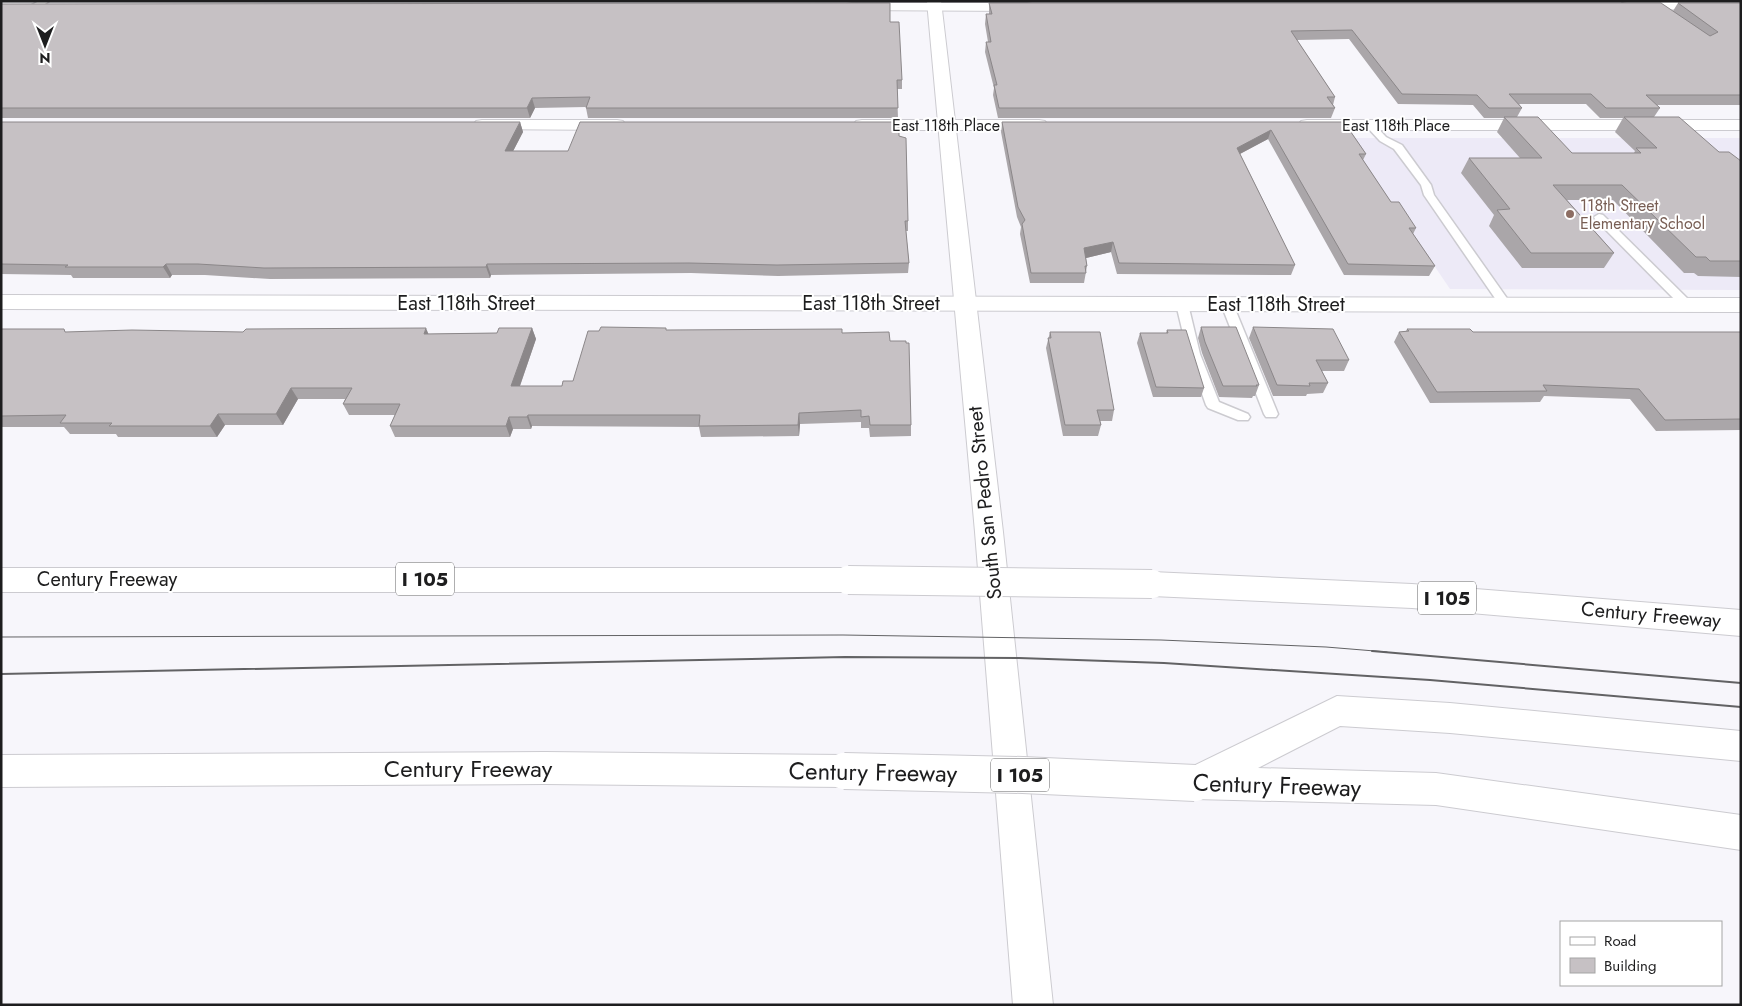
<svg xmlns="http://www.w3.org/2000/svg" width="1742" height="1006" viewBox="0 0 1742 1006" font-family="Jost,sans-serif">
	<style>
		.built { fill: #edeaf7 }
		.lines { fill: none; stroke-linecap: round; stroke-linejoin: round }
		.lane-casing { stroke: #cccbd0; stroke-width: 3 }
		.street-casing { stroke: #cccbd0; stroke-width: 2 }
		.secondary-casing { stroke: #cccbd0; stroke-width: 2 }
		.highway-casing { stroke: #cccbd0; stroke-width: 2 }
		.lane { fill: #fff; fill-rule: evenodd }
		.street { fill: #fff; fill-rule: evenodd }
		.secondary { fill: #fff; fill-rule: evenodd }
		.highway { fill: #fff; fill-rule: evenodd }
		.tram-far1 { stroke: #626264; stroke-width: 1 }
		.tram { stroke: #626264; stroke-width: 2 }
		.highway-bridge-far1-casing { stroke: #cccbd0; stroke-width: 30; stroke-linecap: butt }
		.highway-bridge-casing { stroke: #cccbd0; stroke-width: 38; stroke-linecap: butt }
		.highway-bridge-far1 { stroke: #fff; stroke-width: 28 }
		.highway-bridge { stroke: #fff; stroke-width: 36 }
		.wall { fill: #aaa6a9; fill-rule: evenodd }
		.shaded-wall { fill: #8b8789 }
		.building { fill: #c6c1c4; stroke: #8b8789 }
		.education-dot { fill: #8d6e63; stroke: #fff; stroke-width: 2 }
		.labels { text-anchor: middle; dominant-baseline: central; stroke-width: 4; stroke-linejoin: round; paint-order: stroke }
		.far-street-label { font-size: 16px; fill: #1d1d1e; stroke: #fff }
		.far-education-label { font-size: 16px; fill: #785e54; stroke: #fff; text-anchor: start }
		.shield { fill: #fff; stroke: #616162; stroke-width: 1 }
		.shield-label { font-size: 19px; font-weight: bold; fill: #1d1d1e }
		.street-label { font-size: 20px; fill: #1d1d1e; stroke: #fff }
		.near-street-label { font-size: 24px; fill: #1d1d1e; stroke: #fff }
	</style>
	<rect width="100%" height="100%" fill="#f7f6fb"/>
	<path class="built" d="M 1348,138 L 1741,138 L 1741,290 L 1450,289 Z"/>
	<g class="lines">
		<g class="lane-casing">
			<g id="lane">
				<path d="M 39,1 L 49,1 L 38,9 L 32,9 L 32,5 Z"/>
				<path d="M 1370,122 L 1373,123 L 1386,137 L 1402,145 L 1431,185 L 1434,195 L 1511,304 L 1509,307 L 1501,307 L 1424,195 L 1421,185 L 1394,149 L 1380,141 L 1367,127 L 1367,123 Z"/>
				<path d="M 1599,214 L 1603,215 L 1691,302 L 1693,305 L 1691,308 L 1683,308 L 1595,219 L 1594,217 Z"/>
				<path d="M 1182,300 L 1188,304 L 1200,354 L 1219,402 L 1248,414 L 1250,417 L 1248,420 L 1238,420 L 1208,408 L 1206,405 L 1188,354 L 1176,304 Z"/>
				<path d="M 1227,300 L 1233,304 L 1278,414 L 1276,417 L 1266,417 L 1264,414 L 1221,304 Z"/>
			</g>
		</g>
		<g class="street-casing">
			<g id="street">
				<path d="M 1627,2 L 1741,2 L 1741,10 L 1622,9 L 1620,6 L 1622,3 Z"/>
				<path d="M 852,3 L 1027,3 L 1032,4 L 1034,7 L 1032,10 L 1027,11 L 847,10 L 845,7 L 847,4 Z"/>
				<path d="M 482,120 L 617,120 L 623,121 L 626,125 L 623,129 L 617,130 L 476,129 L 473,125 L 476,121 Z"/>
				<path d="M 862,120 L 1039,120 L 1045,121 L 1048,125 L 1045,129 L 1039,130 L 862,130 L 856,129 L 853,125 L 856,121 Z"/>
				<path d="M 1307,120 L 1741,120 L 1741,130 L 1307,130 L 1301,129 L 1298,125 L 1301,121 Z"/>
				<path d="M 1,295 L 1741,298 L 1741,312 L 1,309 Z"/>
			</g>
		</g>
		<g class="secondary-casing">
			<path id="secondary" d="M 927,1 L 941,1 L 1003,532 L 1053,1005 L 1013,1005 L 975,532 Z"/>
		</g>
		<g class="highway-casing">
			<g id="highway">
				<path d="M 1,568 L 848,568 L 858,572 L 863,580 L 858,588 L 848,592 L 1,592 Z"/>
				<path d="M 1152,572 L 1412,584 L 1741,610 L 1741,636 L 1412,608 L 1152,596 L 1142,592 L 1137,584 L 1142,576 Z"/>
				<path d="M 1337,696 L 1450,703 L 1741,731 L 1741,761 L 1450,733 L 1340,726 L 1258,768 L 1436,773 L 1741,815 L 1741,850 L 1436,805 L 1195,799 L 1183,795 L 1178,783 L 1183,771 Z"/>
				<path d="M 545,752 L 844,755 L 856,760 L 861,771 L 856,782 L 844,787 L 545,784 L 1,787 L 1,755 Z"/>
			</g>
		</g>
		<use href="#lane" class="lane"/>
		<use href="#street" class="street"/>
		<use href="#secondary" class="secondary"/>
		<use href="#highway" class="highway"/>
		<path class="tram-far1" d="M 1,637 L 843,635 L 1161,640 L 1326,647 L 1387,652"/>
		<g class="tram">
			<path d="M 1372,651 L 1741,683"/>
			<path d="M 1,674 L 845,657 L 1019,658 L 1164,663 L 1430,680 L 1741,707"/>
		</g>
		<g class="highway-bridge-far1-casing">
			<path id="highway-bridge-far1" d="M 848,580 L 1152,584"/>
		</g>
		<g class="highway-bridge-casing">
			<path id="highway-bridge" d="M 844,771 L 1023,775 L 1195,783"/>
		</g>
		<use href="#highway-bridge-far1" class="highway-bridge-far1"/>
		<use href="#highway-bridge" class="highway-bridge"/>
	</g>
	<g class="wall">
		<path d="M 989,3 L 1673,11 L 1678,3 L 1741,3 L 1741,105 L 1657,105 L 1660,108 L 1654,117 L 1719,152 L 1741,161 L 1741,277 L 1698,276 L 1694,273 L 1684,273 L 1613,200 L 1567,200 L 1614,253 L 1604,268 L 1522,268 L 1489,226 L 1494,215 L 1461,173 L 1469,158 L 1520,158 L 1497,132 L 1504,118 L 1484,118 L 1473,105 L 1398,104 L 1349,39 L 1297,40 L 1335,97 L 1333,105 L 1335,108 L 1331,118 L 998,118 L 993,95 L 994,88 L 985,52 L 986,42 L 988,42 L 985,24 L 986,14 L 989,14 ZM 1519,104 L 1586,104 L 1600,118 L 1623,118 L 1615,132 L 1635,151 L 1634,153 L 1572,153 L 1517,117 L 1522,108 Z"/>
		<path d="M 1,4 L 890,22 L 902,80 L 902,89 L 897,89 L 898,118 L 588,118 L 586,108 L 586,107 L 535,108 L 530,118 L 1,118 Z"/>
		<path d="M 1,122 L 520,122 L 523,132 L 513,151 L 568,151 L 899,136 L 908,221 L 908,231 L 906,231 L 909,263 L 908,273 L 778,276 L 691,273 L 491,275 L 490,278 L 270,279 L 205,275 L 172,275 L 170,278 L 73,278 L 71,275 L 1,274 Z"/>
		<path d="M 1002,122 L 1344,122 L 1366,154 L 1363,160 L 1391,202 L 1416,228 L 1413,234 L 1435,266 L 1429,276 L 1344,275 L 1268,139 L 1240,154 L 1295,265 L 1291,275 L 1117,274 L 1111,252 L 1086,258 L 1087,266 L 1084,283 L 1030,283 L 1020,234 L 1021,227 L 1017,217 L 1001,132 Z"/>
		<path d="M 1201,327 L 1259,385 L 1255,396 L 1253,396 L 1252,398 L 1219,397 L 1202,353 L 1198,338 Z"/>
		<path d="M 1253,327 L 1349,360 L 1344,371 L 1322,371 L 1328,383 L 1323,393 L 1307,394 L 1306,396 L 1273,396 L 1249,338 Z"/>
		<path d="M 532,328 L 536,339 L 520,386 L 562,386 L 573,381 L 599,331 L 666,328 L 666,330 L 842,333 L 890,341 L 911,425 L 911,436 L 870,437 L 869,428 L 861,428 L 861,422 L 800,424 L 799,436 L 701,437 L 699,427 L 532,426 L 531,429 L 513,429 L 510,437 L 395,437 L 390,426 L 395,415 L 349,415 L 343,404 L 345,399 L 298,399 L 283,425 L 225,425 L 217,437 L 118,437 L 116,434 L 70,434 L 64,427 L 1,427 L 1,329 L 67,332 L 429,334 L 497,333 Z"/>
		<path d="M 1407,329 L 1473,332 L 1741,332 L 1741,430 L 1656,431 L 1630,399 L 1544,396 L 1540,402 L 1430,403 L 1394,342 L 1399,332 L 1406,331 Z"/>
		<path d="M 1167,330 L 1204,388 L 1201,397 L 1153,397 L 1137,343 L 1140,333 L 1166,333 Z"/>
		<path d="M 1050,332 L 1114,410 L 1112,421 L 1100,421 L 1101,425 L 1098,436 L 1063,436 L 1046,348 Z"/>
	</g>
	<g class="shaded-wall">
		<path d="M 532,98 L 535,108 L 530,118 L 527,108 Z"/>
		<path d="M 520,122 L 523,132 L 508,161 L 505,151 Z"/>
		<path d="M 1271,130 L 1268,139 L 1234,157 L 1237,148 Z"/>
		<path d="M 1113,242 L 1111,252 L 1082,259 L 1084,248 Z"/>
		<path d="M 166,264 L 172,275 L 170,278 L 163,267 Z"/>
		<path d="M 487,264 L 491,275 L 490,278 L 486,267 Z"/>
		<path d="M 426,328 L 431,340 L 424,334 Z"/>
		<path d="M 532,328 L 536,339 L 516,397 L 511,386 Z"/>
		<path d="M 291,388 L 298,399 L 283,425 L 276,414 Z"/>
		<path d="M 799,413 L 800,424 L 799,436 L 798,425 Z"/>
		<path d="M 218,414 L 225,425 L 217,437 L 210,426 Z"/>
		<path d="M 528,415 L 532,426 L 531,429 L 527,417 Z"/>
		<path d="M 509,417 L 513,429 L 510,437 L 506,426 Z"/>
	</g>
	<g class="building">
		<path d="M 890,3 L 890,22 L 899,22 L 902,80 L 897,80 L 898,108 L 586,108 L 590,97 L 532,98 L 527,108 L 1,108 L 1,4 Z"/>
		<path d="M 989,3 L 1661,3 L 1710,36 L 1718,32 L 1678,3 L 1741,3 L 1741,95 L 1646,95 L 1660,108 L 1606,108 L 1591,94 L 1509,94 L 1522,108 L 1489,108 L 1477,95 L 1402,94 L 1352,30 L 1291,31 L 1335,97 L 1327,97 L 1335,108 L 999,108 L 994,85 L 997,85 L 986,42 L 991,42 L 986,14 L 992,14 Z"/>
		<path d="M 1504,117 L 1538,117 L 1572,153 L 1641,153 L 1636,148 L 1657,148 L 1624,117 L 1679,117 L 1719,152 L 1729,152 L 1741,161 L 1741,261 L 1710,261 L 1706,257 L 1696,257 L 1622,185 L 1553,185 L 1614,253 L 1531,253 L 1497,210 L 1510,209 L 1469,158 L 1542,158 Z"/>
		<path d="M 1,122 L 520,122 L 505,151 L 568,151 L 580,122 L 899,122 L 899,136 L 906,138 L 908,221 L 905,221 L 909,263 L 777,265 L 689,263 L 487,264 L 486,267 L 264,268 L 198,264 L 166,264 L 163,267 L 65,267 L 68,265 L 1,264 Z"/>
		<path d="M 1002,122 L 1344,122 L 1366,154 L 1359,154 L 1391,202 L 1399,202 L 1416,228 L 1409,228 L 1435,266 L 1348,264 L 1271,130 L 1237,148 L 1295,265 L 1119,263 L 1113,242 L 1084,248 L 1087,266 L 1085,266 L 1086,273 L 1031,273 L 1022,224 L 1025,220 L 1018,207 Z"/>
		<path d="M 601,327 L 666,328 L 666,330 L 842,329 L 842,333 L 889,332 L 890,341 L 906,341 L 906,343 L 909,343 L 911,425 L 870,425 L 869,416 L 861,417 L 861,410 L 799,413 L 798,425 L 699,426 L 700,415 L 528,415 L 527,417 L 509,417 L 506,426 L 390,426 L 400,404 L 343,404 L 352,388 L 291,388 L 276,414 L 218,414 L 210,426 L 109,426 L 112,423 L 60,423 L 66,415 L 1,416 L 1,329 L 64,329 L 65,332 L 132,330 L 243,332 L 246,329 L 426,328 L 424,334 L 497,333 L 499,328 L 532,328 L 511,386 L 562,386 L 563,381 L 573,381 L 588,331 L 599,331 Z"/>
		<path d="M 1201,327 L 1236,327 L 1259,385 L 1256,385 L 1257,386 L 1223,386 L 1205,342 Z"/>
		<path d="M 1253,327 L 1333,329 L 1349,360 L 1316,360 L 1328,383 L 1309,383 L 1310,386 L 1277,385 Z"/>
		<path d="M 1407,329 L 1470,329 L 1473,332 L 1741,332 L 1741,419 L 1665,420 L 1639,389 L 1543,385 L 1547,391 L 1437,392 L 1399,332 L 1409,331 Z"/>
		<path d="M 1167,330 L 1186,330 L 1204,388 L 1156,387 L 1140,333 L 1168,333 Z"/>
		<path d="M 1050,332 L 1100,332 L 1114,410 L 1097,410 L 1101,425 L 1065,425 L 1048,338 L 1051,338 Z"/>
	</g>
	<circle class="education-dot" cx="1570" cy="214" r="5"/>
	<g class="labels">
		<g class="far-street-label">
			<text x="946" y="125">East 118th Place</text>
			<text x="1396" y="125">East 118th Place</text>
		</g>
		<g class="far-education-label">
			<text x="1580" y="205">118th Street<tspan x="1580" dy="18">Elementary School</tspan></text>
		</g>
		<g class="shield">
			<rect x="396" y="562.5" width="58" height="33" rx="4"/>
			<rect x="1418" y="581.5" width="58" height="33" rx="4"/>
			<rect x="991" y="758.5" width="58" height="33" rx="4"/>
		</g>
		<g class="shield-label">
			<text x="425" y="579">I 105</text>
			<text x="1447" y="598">I 105</text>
			<text x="1020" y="775">I 105</text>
		</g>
		<g class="street-label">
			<text x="466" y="303">East 118th Street</text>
			<text x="871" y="303">East 118th Street</text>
			<text x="1276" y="304">East 118th Street</text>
			<text transform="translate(985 503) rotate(-96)">South San Pedro Street</text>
			<text x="107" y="579">Century Freeway</text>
			<text transform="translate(1651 615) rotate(5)">Century Freeway</text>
		</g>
		<g class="near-street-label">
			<text x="468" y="768">Century Freeway</text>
			<text transform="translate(873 772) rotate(1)">Century Freeway</text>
			<text transform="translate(1277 785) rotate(2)">Century Freeway</text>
		</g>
	</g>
	<rect width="1742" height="1006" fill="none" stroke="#1d1d1e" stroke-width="5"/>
	<rect x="1560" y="921" width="162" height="65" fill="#ffffff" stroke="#a5a5a5"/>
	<rect x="1570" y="937" width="25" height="8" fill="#ffffff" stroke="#a5a5a5"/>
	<text x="1604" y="946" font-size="15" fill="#1d1d1e">Road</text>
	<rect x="1570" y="958" width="25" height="15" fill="#c6c1c4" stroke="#a5a5a5"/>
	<text x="1604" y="971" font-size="15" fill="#1d1d1e">Building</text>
	<g transform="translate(45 45) rotate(180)" stroke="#ffffff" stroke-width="4" paint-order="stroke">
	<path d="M0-4L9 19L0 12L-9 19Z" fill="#1d1d1e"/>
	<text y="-8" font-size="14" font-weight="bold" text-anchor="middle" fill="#1d1d1e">N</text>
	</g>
</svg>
